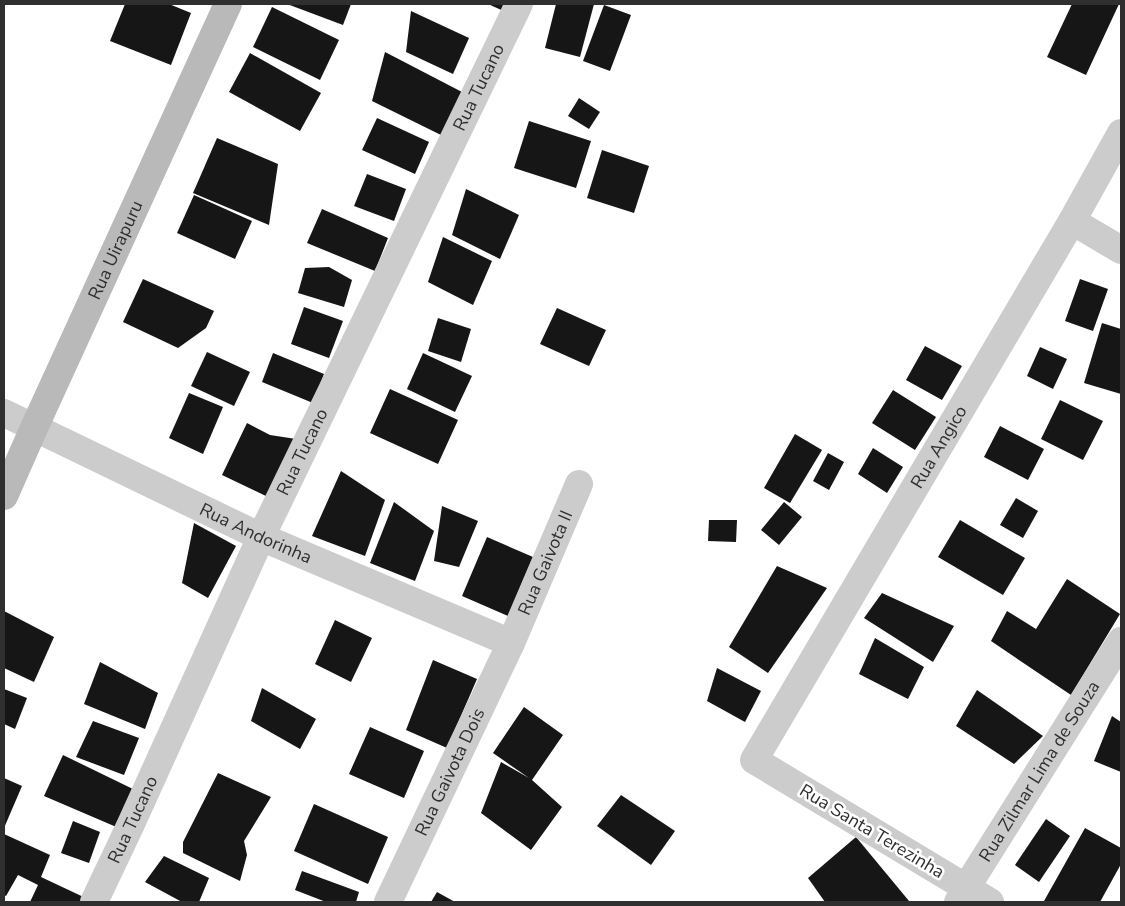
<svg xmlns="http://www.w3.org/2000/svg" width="1125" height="906" viewBox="0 0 1125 906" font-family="'Nunito Sans',sans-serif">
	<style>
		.building { fill: #161616 }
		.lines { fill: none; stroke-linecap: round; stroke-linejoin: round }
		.street { stroke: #ccc; stroke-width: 28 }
		.secondary { stroke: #b9b9b9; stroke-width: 28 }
		.labels { text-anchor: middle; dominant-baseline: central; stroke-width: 5; stroke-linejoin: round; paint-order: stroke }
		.street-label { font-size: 18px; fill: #2f2f2f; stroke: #fff }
	</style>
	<rect width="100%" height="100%" fill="#fff"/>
	<g class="building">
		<path d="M 125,4 L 169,4 L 191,13 L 171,65 L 110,41 Z"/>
		<path d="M 287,4 L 351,4 L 343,25 Z"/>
		<path d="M 488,4 L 511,4 L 508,13 Z"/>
		<path d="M 556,4 L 594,4 L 580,57 L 545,48 Z"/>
		<path d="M 1072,4 L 1119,4 L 1086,75 L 1047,57 Z"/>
		<path d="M 604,5 L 631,15 L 610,71 L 583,61 Z"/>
		<path d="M 272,7 L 339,40 L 320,80 L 253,47 Z"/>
		<path d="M 411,11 L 469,38 L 453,74 L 406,52 Z"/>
		<path d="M 385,52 L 462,92 L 441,135 L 372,101 Z"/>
		<path d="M 250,53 L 321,93 L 300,131 L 229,92 Z"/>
		<path d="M 579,98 L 600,112 L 589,129 L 568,116 Z"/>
		<path d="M 377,118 L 429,142 L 415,174 L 362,150 Z"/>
		<path d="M 529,121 L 591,141 L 576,188 L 514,168 Z"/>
		<path d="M 217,138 L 278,164 L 269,225 L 193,193 Z"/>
		<path d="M 602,150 L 649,166 L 634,213 L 587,198 Z"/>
		<path d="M 367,174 L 406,189 L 394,221 L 354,206 Z"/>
		<path d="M 466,189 L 519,215 L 500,259 L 452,235 Z"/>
		<path d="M 194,195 L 252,221 L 235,259 L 177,233 Z"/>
		<path d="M 322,209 L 388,238 L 375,271 L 307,243 Z"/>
		<path d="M 443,237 L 492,261 L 473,305 L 428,282 Z"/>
		<path d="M 329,267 L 352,280 L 344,307 L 298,293 L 305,268 Z"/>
		<path d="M 143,279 L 214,311 L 206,328 L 178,348 L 123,322 Z"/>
		<path d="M 1080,279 L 1108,289 L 1093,331 L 1065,321 Z"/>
		<path d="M 304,307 L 343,321 L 329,358 L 291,344 Z"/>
		<path d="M 557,308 L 606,330 L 589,366 L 540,344 Z"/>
		<path d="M 438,318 L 471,329 L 461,362 L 428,351 Z"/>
		<path d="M 1102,323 L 1121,329 L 1121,394 L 1084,383 Z"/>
		<path d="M 925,346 L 962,366 L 942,400 L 906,380 Z"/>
		<path d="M 1040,347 L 1067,359 L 1053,389 L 1027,376 Z"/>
		<path d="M 207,352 L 250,372 L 234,406 L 191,386 Z"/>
		<path d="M 273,353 L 324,374 L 313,403 L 262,382 Z"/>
		<path d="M 423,353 L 472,376 L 455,412 L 407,389 Z"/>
		<path d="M 390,389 L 458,420 L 438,464 L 370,433 Z"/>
		<path d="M 893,390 L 936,417 L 915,450 L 872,423 Z"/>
		<path d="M 189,393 L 223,407 L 203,454 L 169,438 Z"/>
		<path d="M 1060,400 L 1103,421 L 1083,460 L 1041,439 Z"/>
		<path d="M 247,423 L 270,435 L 296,439 L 268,497 L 222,475 Z"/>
		<path d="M 1000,426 L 1044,449 L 1028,480 L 984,457 Z"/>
		<path d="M 795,434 L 822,450 L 790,503 L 764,488 Z"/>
		<path d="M 873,448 L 903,467 L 887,493 L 858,474 Z"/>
		<path d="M 828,453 L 844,462 L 829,490 L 813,481 Z"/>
		<path d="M 341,471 L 385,500 L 365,556 L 312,536 Z"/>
		<path d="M 1016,498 L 1038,511 L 1023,538 L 1000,525 Z"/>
		<path d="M 394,502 L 434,531 L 415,581 L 370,563 Z"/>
		<path d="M 784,502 L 802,517 L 779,545 L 761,530 Z"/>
		<path d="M 442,506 L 478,521 L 459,567 L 434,561 Z"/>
		<path d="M 709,520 L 737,520 L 736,542 L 708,541 Z"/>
		<path d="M 960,520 L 1025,558 L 1003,595 L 938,557 Z"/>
		<path d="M 194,523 L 236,546 L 208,598 L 182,583 Z"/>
		<path d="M 487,537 L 533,557 L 508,616 L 462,596 Z"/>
		<path d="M 777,566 L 827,588 L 768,673 L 729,647 Z"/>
		<path d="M 1067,579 L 1120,614 L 1071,695 L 991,641 L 1007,611 L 1036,629 Z"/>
		<path d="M 882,593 L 954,626 L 933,662 L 864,618 Z"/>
		<path d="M 4,611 L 54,637 L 34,682 L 4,668 Z"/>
		<path d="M 335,620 L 372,638 L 351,682 L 315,664 Z"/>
		<path d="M 875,638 L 924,667 L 908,699 L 859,674 Z"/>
		<path d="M 433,660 L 477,679 L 447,748 L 406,730 Z"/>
		<path d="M 100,662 L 158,693 L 145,729 L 84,704 Z"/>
		<path d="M 717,668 L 761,691 L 745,722 L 707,701 Z"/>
		<path d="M 262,688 L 316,719 L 300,749 L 251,721 Z"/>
		<path d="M 4,689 L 27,698 L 15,729 L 4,724 Z"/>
		<path d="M 977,690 L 1043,736 L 1014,764 L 956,726 Z"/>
		<path d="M 524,707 L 563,735 L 532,780 L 562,807 L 531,850 L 481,813 L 501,762 L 529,778 L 493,753 Z"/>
		<path d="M 1112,716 L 1121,722 L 1121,772 L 1094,761 Z"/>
		<path d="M 93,721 L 139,738 L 124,775 L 76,757 Z"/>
		<path d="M 370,727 L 424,751 L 404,798 L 349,774 Z"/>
		<path d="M 63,755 L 135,790 L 121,829 L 44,796 Z"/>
		<path d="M 218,773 L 271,797 L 244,841 L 247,855 L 240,881 L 183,853 L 183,842 Z"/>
		<path d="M 4,778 L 22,786 L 4,828 Z"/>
		<path d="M 621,795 L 675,831 L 651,865 L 597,826 Z"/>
		<path d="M 314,804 L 388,837 L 368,884 L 294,851 Z"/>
		<path d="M 1046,819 L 1070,836 L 1039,882 L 1015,865 Z"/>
		<path d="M 73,821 L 100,832 L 89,863 L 61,853 Z"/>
		<path d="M 1085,828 L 1121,848 L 1121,864 L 1100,902 L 1047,902 L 1044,901 Z"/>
		<path d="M 4,834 L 50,855 L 41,877 L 92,901 L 91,902 L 30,902 L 38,885 L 18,875 L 6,896 L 4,895 Z"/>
		<path d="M 856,837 L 909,901 L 908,902 L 825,902 L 808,878 Z"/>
		<path d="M 164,856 L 209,878 L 199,902 L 182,902 L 145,882 Z"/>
		<path d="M 302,871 L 359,892 L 356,902 L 326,902 L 295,890 Z"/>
		<path d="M 437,892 L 455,902 L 431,902 Z"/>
	</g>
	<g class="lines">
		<g class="street">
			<path d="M 1072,221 L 1121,250"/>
			<path id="s1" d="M 4,413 L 261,537 L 511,643"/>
			<path id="s2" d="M 94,902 L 131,824 L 261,537 L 519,4"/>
			<path id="s3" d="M 388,902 L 511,643 L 579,484"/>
			<path id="s4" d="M 958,902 L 966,888 L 1121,641"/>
			<path id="s5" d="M 990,902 L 754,760 L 1072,221 L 1121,133"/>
		</g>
		<path class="secondary" id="s6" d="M 4,496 L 34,428 L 228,4"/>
	</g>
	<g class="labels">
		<g class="street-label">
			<text stroke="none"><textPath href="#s2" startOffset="901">Rua Tucano</textPath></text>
			<text stroke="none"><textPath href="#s6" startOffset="270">Rua Uirapuru</textPath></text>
			<text stroke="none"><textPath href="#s5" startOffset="639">Rua Angico</textPath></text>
			<text stroke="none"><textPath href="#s2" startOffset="496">Rua Tucano</textPath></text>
			<text stroke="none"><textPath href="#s1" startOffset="279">Rua Andorinha</textPath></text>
			<text stroke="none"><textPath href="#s3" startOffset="374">Rua Gaivota II</textPath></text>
			<text stroke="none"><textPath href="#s4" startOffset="154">Rua Zilmar Lima de Souza</textPath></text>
			<text stroke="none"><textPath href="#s3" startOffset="144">Rua Gaivota Dois</textPath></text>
			<text stroke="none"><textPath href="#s2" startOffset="91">Rua Tucano</textPath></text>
			<text transform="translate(872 831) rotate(31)">Rua Santa Terezinha</text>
		</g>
	</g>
	<rect width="1125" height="906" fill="none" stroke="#2f2f2f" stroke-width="10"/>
</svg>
